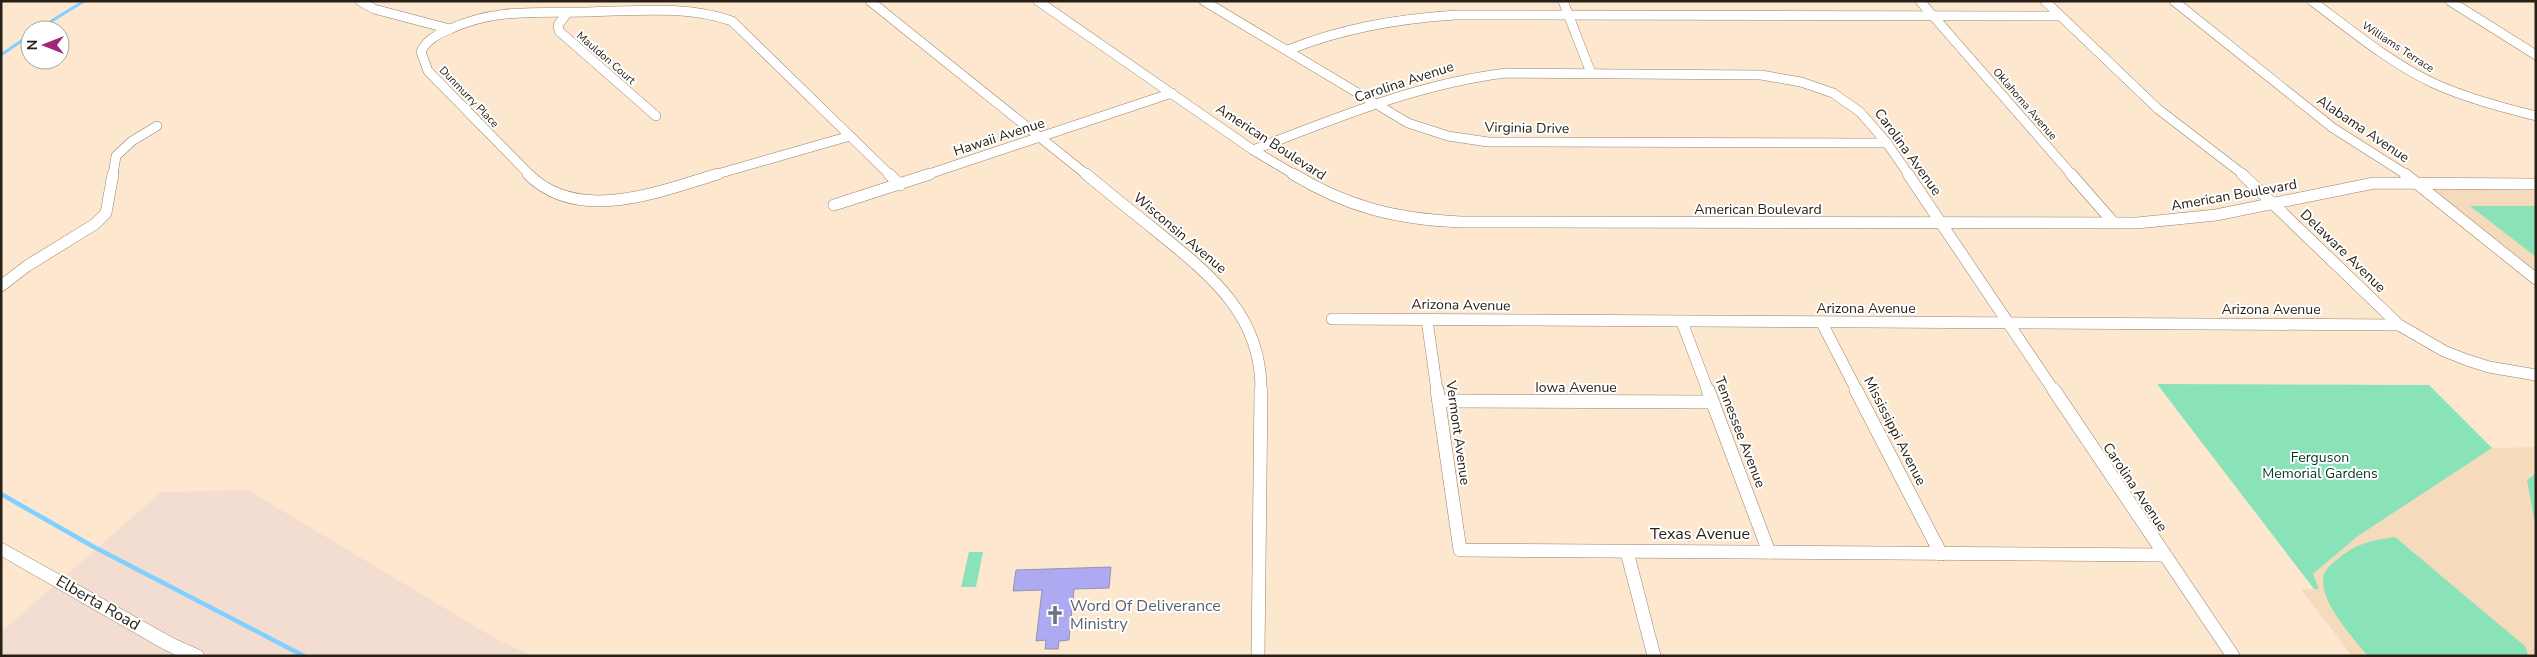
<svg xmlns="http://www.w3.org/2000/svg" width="2537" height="657" viewBox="0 0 2537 657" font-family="'Nunito Sans',sans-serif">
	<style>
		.commercial { fill: #f2ddd0 }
		.built { fill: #f5dbbc }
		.green { fill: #8ae2b9 }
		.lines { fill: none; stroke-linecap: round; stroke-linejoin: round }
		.stream-far1 { stroke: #82d0ff; stroke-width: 3 }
		.stream { stroke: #82d0ff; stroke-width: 4.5 }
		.building { fill: #adaaf1; stroke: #9493af }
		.minor-far2-casing { stroke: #96826c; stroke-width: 10 }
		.minor-far1-casing { stroke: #96826c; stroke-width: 12 }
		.minor-casing { stroke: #96826c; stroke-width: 14 }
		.tertiary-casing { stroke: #96826c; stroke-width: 1 }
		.minor-far2 { stroke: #fff; stroke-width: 9 }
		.minor-far1 { stroke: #fff; stroke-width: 11 }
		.minor { stroke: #fff; stroke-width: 13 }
		.tertiary { fill: #fff; fill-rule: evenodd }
		.labels { text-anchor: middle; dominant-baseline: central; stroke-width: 4; stroke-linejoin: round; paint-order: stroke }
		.far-street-label { font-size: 11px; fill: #272016; stroke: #fff }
		.street-label { font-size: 14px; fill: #272016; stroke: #fff }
		.park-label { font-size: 14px; fill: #023725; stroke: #fff }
		.near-street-label { font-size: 16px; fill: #272016; stroke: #fff }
		.near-worship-label { font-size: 16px; fill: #5b616d; stroke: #fff; text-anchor: start }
	</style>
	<rect width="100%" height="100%" fill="#fde8cf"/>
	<path class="commercial" d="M 248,490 L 493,637 L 532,656 L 1,656 L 1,632 L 161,492 Z"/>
	<g class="built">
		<path d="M 2536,186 L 2536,273 L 2429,187 Z"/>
		<path d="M 2536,447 L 2536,656 L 2352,656 L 2301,589 L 2319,589 L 2313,574 L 2358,536 L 2492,448 Z"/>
	</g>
	<g class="green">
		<path d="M 2470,206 L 2536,206 L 2536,257 Z"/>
		<path d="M 2157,384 L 2429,385 L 2492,448 L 2358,536 L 2313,574 L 2319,589 L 2314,589 Z"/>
		<path d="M 2536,473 L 2536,530 L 2527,480 Z"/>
		<path d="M 2395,537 L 2526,647 L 2528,656 L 2368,656 C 2354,639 2316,598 2324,574 C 2327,567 2334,562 2339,558 C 2357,543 2373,540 2395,537 Z"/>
		<path d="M 969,552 L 983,552 L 976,587 L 961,587 Z"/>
	</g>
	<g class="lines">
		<g class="stream-far1">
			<path d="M 37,30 L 84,1"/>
			<path d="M 1,55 L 30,35"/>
		</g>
		<path class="stream" d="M 1,494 L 94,547 L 304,656"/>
	</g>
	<path class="building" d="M 1111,567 L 1109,588 L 1074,589 L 1069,640 L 1059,641 L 1058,649 L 1045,649 L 1046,640 L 1036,641 L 1042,590 L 1013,591 L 1016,570 Z"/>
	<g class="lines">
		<g class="minor-far2-casing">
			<g id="minor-far2">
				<path d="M 360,1 L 374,9 L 450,29"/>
				<path d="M 870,1 L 1087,175"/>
				<path d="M 1038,1 L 1253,150 L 1295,175"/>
				<path d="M 1204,1 L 1408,123 L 1448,136 L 1488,142 L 1887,143"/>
				<path d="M 1563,1 L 1591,73"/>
				<path d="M 1920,1 L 2072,175"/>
				<path d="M 2045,1 L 2158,109 L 2244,175"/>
				<path d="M 2174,1 L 2333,128 L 2407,175"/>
				<path d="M 2312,1 C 2351,30 2389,62 2433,83 C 2466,98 2501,107 2536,116"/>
				<path d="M 2450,1 L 2536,55"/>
				<path d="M 568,12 L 558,25 L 559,31 L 656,116"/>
				<path d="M 1288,50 C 1343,28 1397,19 1455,15 L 2060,16"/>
				<path d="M 850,136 L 890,175"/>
				<path d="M 1253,150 C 1336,118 1417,84 1506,73 L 1761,75 L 1801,82 L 1833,93 L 1860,112 L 1887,143 L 1909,175"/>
				<path d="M 113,175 L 116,156 L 132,141 L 157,126"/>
				<path d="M 530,175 L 428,71 L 421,52 C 426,40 438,34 450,29 C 495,8 540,13 588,12 C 637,11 685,5 732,21 L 850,136"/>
				<path d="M 714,175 L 850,136"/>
				<path d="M 926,175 L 1172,93"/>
			</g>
		</g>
		<g class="minor-far1-casing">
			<g id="minor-far1">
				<path d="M 528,174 C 578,225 661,191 718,174"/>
				<path d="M 889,174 L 900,185"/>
				<path d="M 1086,174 C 1110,194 1135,214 1160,234 C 1213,277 1262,317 1261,391"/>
				<path d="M 1293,174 C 1349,208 1397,219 1461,222 L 2137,223 L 2216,215 L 2374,183 L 2536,184"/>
				<path d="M 1908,174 L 2054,391"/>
				<path d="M 2071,174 L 2113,222"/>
				<path d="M 2242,174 L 2399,325 L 2444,351 L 2467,360 L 2489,367 L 2536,375"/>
				<path d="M 2405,174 L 2536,279"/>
				<path d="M 834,205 L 930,174"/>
				<path d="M 1,286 L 27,266 L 95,224 L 106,213 L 113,174"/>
				<path d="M 1332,319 L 2399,325"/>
				<path d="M 1427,320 L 1437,391"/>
				<path d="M 1682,322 L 1708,391"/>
				<path d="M 1822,323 L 1857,391"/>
			</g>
		</g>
		<g class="minor-casing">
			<g id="minor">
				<path d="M 1437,390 L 1460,550 L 2164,555"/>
				<path d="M 1708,390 L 1769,552"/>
				<path d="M 1856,390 L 1941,554"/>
				<path d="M 2054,390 L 2233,656"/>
				<path d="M 1439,401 L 1713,402"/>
				<path d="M 1627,552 L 1654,656"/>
				<path d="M 1258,656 L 1261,390"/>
			</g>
		</g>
		<g class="tertiary-casing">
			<path id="tertiary" d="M 1,542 L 175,639 L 202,651 L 205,656 L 178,656 L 163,649 L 1,556 Z"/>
		</g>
		<use href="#minor-far2" class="minor-far2"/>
		<use href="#minor-far1" class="minor-far1"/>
		<use href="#minor" class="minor"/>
		<use href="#tertiary" class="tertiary"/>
	</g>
	<defs>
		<g id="church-bare" transform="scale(1.5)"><path d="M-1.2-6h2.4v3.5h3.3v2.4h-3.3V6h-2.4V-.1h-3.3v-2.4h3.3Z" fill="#6b7280" stroke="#fff" stroke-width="2.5" paint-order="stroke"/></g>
	</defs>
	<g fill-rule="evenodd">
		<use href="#church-bare" x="1055" y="615"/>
	</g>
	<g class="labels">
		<g class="far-street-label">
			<text transform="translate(2398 47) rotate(33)">Williams Terrace</text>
			<text transform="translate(606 58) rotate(41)">Mauldon Court</text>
			<text transform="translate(469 97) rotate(46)">Dunmurry Place</text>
			<text transform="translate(2025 104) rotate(49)">Oklahoma Avenue</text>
		</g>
		<g class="street-label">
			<text transform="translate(1404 82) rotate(-18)">Carolina Avenue</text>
			<text transform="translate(1527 128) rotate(1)">Virginia Drive</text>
			<text transform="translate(2363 129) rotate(34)">Alabama Avenue</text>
			<text transform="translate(999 137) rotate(-18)">Hawaii Avenue</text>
			<text transform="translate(1271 142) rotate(33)">American Boulevard</text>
			<text transform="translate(1908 152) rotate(54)">Carolina Avenue</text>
			<text transform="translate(2234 195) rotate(-10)">American Boulevard</text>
			<text x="1758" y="209">American Boulevard</text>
			<text transform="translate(1180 233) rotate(40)">Wisconsin Avenue</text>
			<text transform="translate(2343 251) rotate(44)">Delaware Avenue</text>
			<text transform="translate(1461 305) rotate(1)">Arizona Avenue</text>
			<text x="1866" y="308">Arizona Avenue</text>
			<text x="2271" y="309">Arizona Avenue</text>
			<text x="1576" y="387">Iowa Avenue</text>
			<text transform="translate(1895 431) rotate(63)">Mississippi Avenue</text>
			<text transform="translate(1740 432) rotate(69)">Tennessee Avenue</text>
			<text transform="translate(1458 433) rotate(82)">Vermont Avenue</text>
			<text transform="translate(2135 487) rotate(56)">Carolina Avenue</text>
		</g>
		<g class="park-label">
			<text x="2320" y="457">Ferguson<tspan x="2320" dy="16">Memorial Gardens</tspan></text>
		</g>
		<g class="near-street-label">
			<text x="1700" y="534">Texas Avenue</text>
			<text transform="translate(98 603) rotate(30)">Elberta Road</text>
		</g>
		<g class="near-worship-label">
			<text x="1070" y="606">Word Of Deliverance<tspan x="1070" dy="18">Ministry</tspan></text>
		</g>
	</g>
	<rect width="2537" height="657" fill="none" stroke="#272016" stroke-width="5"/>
	<g transform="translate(45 45) rotate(270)"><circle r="24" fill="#ffffff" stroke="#a9a6a2"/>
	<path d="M0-4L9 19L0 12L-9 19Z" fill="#a2267a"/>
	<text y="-8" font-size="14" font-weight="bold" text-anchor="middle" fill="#272016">N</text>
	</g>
</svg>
